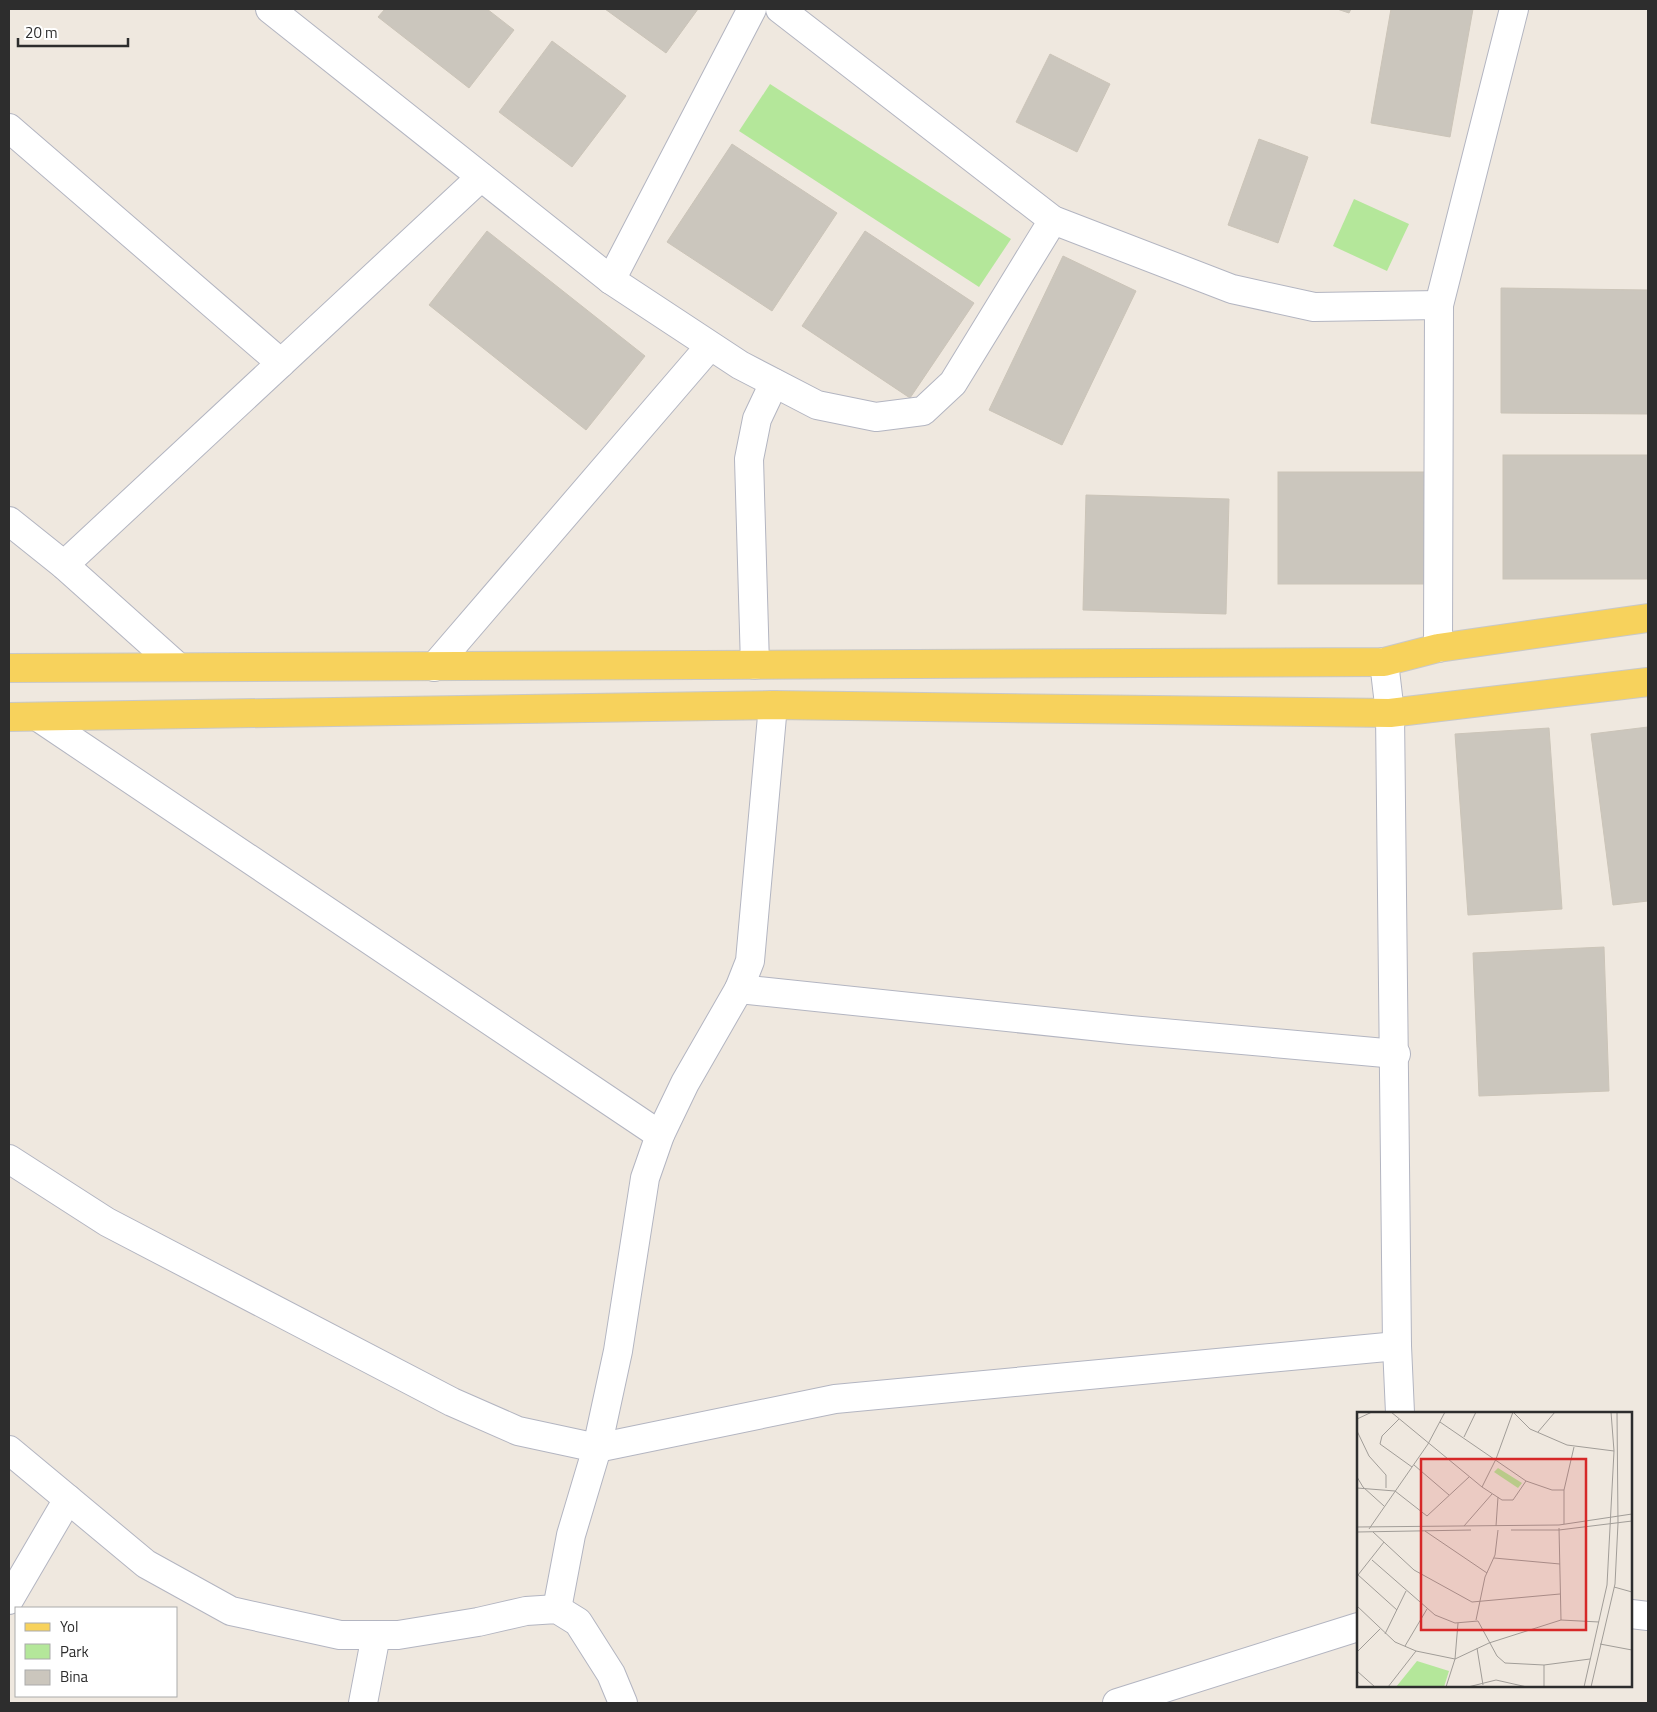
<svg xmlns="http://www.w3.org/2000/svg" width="1657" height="1712" viewBox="0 0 1657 1712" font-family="'Titillium Web',sans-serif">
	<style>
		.green { fill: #b4e79a }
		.building { fill: #cbc6bd; stroke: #cbc4b8 }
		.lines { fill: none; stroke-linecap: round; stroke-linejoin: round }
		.minor-casing { stroke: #b3b5c1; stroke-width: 30 }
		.primary-casing { stroke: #c8c8c8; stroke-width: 30 }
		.minor { stroke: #fff; stroke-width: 28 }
		.primary { stroke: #f7d25c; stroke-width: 28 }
		.inset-road { fill: none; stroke: #a19d98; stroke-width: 1 }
		.view { fill: #d62828; fill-opacity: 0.15; stroke: #d62828; stroke-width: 2.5 }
		.inset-edge { fill: none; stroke: #2d2d2d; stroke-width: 2.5 }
	</style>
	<rect width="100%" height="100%" fill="#efe8df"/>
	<g class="green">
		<path d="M 770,84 L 1011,239 L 979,287 L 739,131 Z"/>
		<path d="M 1354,199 L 1409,224 L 1387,271 L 1333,246 Z"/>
	</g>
	<g class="building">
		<path d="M 385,9 L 487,9 L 514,30 L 469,88 L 378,17 Z"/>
		<path d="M 605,9 L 698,9 L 666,53 Z"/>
		<path d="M 1337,9 L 1351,9 L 1349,13 Z"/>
		<path d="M 1391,9 L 1473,9 L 1450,137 L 1371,123 Z"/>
		<path d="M 552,41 L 626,96 L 572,167 L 499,112 Z"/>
		<path d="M 1050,54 L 1110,84 L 1077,152 L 1016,122 Z"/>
		<path d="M 1259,139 L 1308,157 L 1278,243 L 1228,225 Z"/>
		<path d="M 732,144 L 837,213 L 772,311 L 667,242 Z"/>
		<path d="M 487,231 L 645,356 L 586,430 L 429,305 Z"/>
		<path d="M 865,231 L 974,303 L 910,398 L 802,326 Z"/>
		<path d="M 1063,256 L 1136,291 L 1062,445 L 989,410 Z"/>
		<path d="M 1501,288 L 1648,290 L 1648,414 L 1501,413 Z"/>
		<rect x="1503" y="455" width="145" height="124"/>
		<rect x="1278" y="472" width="147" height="112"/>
		<path d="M 1086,495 L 1229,499 L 1226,614 L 1083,610 Z"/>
		<path d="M 1648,727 L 1648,901 L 1613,905 L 1591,734 Z"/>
		<path d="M 1549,728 L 1562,909 L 1468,915 L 1455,734 Z"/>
		<path d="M 1604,947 L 1609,1091 L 1479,1096 L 1473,953 Z"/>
	</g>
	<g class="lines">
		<g class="minor-casing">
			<g id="minor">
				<path d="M 270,9 L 611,280 L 740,365 L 817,405 L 876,417 L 923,411 L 953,383 L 1053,220"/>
				<path d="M 780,9 L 1053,220 L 1232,289 L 1314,307 L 1439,305"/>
				<path d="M 9,128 L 281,363"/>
				<path d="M 611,280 L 752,9"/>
				<path d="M 9,521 L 64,565 L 481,177"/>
				<path d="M 64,565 L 178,667"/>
				<path d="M 1438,648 L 1439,305 L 1514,9"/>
				<path d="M 1384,662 L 1390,713 L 1397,1346 L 1400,1413"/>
				<path d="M 755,665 L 749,459 L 757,419 L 774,383"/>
				<path d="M 434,667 L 710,346"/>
				<path d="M 38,717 L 660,1135"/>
				<path d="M 739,989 L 1130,1030 L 1396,1054"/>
				<path d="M 9,1159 L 107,1222 L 452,1402 L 518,1431 L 597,1448 L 835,1399 L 1397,1346"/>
				<path d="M 9,1450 L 146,1564 L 231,1611 L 340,1635 L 398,1635 L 478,1622 L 526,1611 L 557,1609 L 578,1622 L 611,1674 L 623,1703"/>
				<path d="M 9,1600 L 68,1499"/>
				<path d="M 557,1609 L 571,1535 L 597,1448 L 618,1351 L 645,1178 L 660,1135 L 685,1083 L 739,989 L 750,961 L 773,705"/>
				<path d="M 1631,1614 L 1648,1616"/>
				<path d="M 363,1703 L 376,1635"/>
				<path d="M 1117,1703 L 1358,1627"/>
			</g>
		</g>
		<g class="primary-casing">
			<g id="primary">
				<path d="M 9,668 L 1384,662 L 1438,648 L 1648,618"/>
				<path d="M 9,717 L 773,705 L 1390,713 L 1648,682"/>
			</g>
		</g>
		<use href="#minor" class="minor"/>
		<use href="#primary" class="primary"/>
	</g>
	<g transform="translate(1357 1412)">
		<rect width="275" height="275" fill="#efe8df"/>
		<path d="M 141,56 L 165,71 L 161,76 L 137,60 ZM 60,249 L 92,259 L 87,275 L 39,275 Z" fill="#b4e79a"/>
		<path class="inset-road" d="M 34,0 L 125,75 L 145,88 L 156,88 L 169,69M 156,0 L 173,17 L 210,33 L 257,39M 0,7 L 15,0M 42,7 L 25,24 L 23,32 L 55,55M 83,10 L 169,69 L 195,78 L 207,78M 0,19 L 12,44 L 29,63 L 29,76M 181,20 L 198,0M 107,25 L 119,0M 57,53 L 92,83M 0,65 L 6,75 L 27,94M 125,75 L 139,47 L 156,0M 0,76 L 38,79 L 70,104 L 112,65M 207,112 L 207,78 L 217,35M 107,114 L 135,82M 139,114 L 141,85M 0,115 L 202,113 L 275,102M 202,116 L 204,208M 12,117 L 71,32 L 88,0M 154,118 L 202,118 L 275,109M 68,119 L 130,161M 0,120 L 114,118M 16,120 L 57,158 L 115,190 L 203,182M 137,146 L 203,152M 15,148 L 78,203 L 98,211 L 121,209 L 140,244 L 148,251 L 187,253 L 233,247M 0,162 L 40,198M 1,163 L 27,130M 257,175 L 275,180M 0,194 L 38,230 L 59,239 L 98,247 L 132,231 L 204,208 L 242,210M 119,208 L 128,165 L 138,143 L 141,118M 28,222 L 49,179M 243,232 L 275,238M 48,234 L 70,197M 120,236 L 126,273M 0,240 L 23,217M 187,253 L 187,275M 0,259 L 18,275M 31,275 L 59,239M 89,275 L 98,247 L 101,211M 111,275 L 139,268 L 170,275M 227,275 L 250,173 L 257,39 L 254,0M 234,275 L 258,172 L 261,111 L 260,0"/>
		<path class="view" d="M 64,47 L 229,47 L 229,218 L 64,218 Z"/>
		<rect width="275" height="275" class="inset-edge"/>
	</g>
	<rect width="1657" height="1712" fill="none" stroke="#2d2d2d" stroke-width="20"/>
	<rect x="15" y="1607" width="162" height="90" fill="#ffffff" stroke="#ababab"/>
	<rect x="25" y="1623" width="25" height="8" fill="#f7d25c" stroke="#ababab"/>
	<text x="60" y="1632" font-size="15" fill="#2d2d2d">Yol</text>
	<rect x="25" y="1644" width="25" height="15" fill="#b4e79a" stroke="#ababab"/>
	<text x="60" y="1657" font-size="15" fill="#2d2d2d">Park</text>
	<rect x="25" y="1670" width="25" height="15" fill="#cbc6bd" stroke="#ababab"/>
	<text x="60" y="1682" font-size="15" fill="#2d2d2d">Bina</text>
	<path d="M18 38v8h110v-8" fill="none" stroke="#2d2d2d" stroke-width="2.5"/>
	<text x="25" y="38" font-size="15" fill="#2d2d2d" stroke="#ffffff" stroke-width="4" paint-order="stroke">20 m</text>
</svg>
